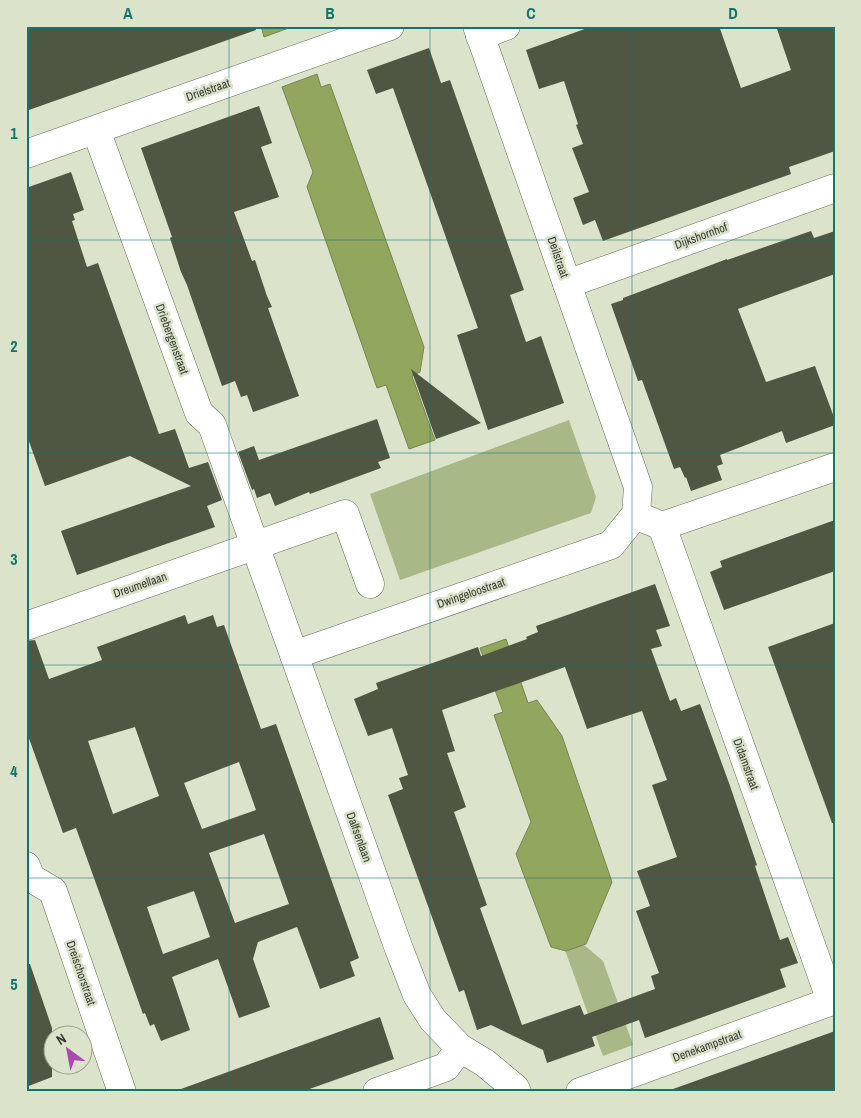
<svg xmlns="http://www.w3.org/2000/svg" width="861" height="1118" viewBox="0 0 861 1118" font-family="'Archivo Narrow',sans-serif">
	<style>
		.green { fill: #a8b886 }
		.water { fill: #91a75d; stroke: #768650 }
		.building { fill: #4f5641; fill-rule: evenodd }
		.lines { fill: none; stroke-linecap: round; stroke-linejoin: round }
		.minor-casing { stroke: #666d58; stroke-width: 29 }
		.minor { stroke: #fff; stroke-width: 28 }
		.grid { fill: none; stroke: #0f766e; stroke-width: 1; stroke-opacity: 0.55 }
		.labels { text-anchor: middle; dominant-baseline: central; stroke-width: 5; stroke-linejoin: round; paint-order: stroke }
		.street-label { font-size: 12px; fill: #363930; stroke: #dbe3cb }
		.neatline { fill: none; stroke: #0f766e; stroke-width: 2 }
		.grid-label { font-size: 16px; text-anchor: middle; font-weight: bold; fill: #0f766e }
	</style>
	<rect width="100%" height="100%" fill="#dbe3cb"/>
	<g class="green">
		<path d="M 569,420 L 596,497 L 591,513 L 400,580 L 370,494 Z"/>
		<path d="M 584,945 L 603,961 L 633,1045 L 603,1056 L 565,950 Z"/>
	</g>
	<g class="water">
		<path d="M 261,26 L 294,26 L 264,37 Z"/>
		<path d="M 317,74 L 321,87 L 330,84 L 424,347 L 420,372 L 412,376 L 435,440 L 409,449 L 386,385 L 377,388 L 307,187 L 313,172 L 282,87 Z"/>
		<path d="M 506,639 L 528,703 L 537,700 L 562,736 L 612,882 L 586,944 L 566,951 L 551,947 L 516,854 L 531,822 L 494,715 L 503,712 L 480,648 Z"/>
	</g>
	<g class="building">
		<path d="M 26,26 L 255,26 L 256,30 L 26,111 Z"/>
		<path d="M 593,26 L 719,26 L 741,88 L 791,70 L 776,26 L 835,26 L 835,151 L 789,167 L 791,174 L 603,241 L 595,220 L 583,225 L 573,198 L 589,192 L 572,148 L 583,144 L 576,125 L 578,124 L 564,81 L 539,89 L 526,50 Z"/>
		<path d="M 429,48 L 441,83 L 450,80 L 524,290 L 510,295 L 526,342 L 541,336 L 564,403 L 488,430 L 457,335 L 478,328 L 393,88 L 376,94 L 367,70 Z"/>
		<path d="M 259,106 L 272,143 L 261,147 L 279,197 L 234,212 L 252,261 L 255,260 L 267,296 L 272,307 L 268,308 L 299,396 L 253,412 L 247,395 L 241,397 L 235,381 L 222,386 L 187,285 L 181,272 L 170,238 L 172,237 L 141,148 Z"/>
		<path d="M 71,172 L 84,210 L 73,214 L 75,220 L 72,221 L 87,267 L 98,263 L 159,434 L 175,429 L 189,468 L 208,462 L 222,500 L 207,506 L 215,527 L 77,575 L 61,531 L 191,486 L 130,456 L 45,486 L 26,433 L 26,188 Z"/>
		<path d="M 811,231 L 814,238 L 835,231 L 835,274 L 738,309 L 766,382 L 815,366 L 835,420 L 835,425 L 786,443 L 782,431 L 720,455 L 723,464 L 717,466 L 722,480 L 691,491 L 686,477 L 685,478 L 680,467 L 674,469 L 642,380 L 638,381 L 611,304 L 623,300 L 623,298 L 727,259 L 727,260 Z"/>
		<path d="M 411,369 L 481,423 L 436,439 Z"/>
		<path d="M 377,419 L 390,458 L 378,462 L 381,468 L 310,494 L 309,492 L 275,506 L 270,493 L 257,498 L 254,489 L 252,490 L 238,452 L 254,446 L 259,460 Z"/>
		<path d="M 835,520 L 835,571 L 724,610 L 710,572 L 722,567 L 720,561 Z"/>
		<path d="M 655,584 L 670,626 L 656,630 L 662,646 L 651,649 L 670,701 L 676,698 L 681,711 L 700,704 L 729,783 L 757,865 L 755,866 L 780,940 L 788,937 L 798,963 L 780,969 L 786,987 L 645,1038 L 639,1020 L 592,1037 L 595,1046 L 547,1063 L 543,1050 L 491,1025 L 477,1030 L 464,990 L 459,992 L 388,795 L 403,789 L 399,778 L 408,775 L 392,728 L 368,736 L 354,699 L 378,689 L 376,683 L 478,647 L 481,656 L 527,639 L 526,637 L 538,632 L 536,626 ZM 565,667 L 587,729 L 642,711 L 667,780 L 652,785 L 677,857 L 637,871 L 650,906 L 636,911 L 659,973 L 651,976 L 655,989 L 584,1015 L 580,1005 L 522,1025 L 480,908 L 487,905 L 454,812 L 466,807 L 447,753 L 455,751 L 442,710 Z"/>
		<path d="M 185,615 L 188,624 L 213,615 L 217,627 L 224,625 L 261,729 L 276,724 L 359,958 L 350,962 L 355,976 L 320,989 L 297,927 L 258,942 L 253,959 L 270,1007 L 239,1018 L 218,959 L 172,977 L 190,1030 L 161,1041 L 154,1024 L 150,1026 L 145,1013 L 143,1014 L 76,828 L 63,833 L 26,730 L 26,641 L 35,640 L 49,679 L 102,660 L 97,647 ZM 135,727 L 159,796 L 113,814 L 88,741 ZM 239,762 L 256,810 L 202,829 L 184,783 ZM 264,834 L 289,904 L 235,923 L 209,853 ZM 194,891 L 210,937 L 163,954 L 147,907 Z"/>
		<path d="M 835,623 L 835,823 L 832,823 L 768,647 Z"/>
		<path d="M 26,964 L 30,964 L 52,1028 L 52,1077 L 26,1087 Z"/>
		<path d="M 380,1017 L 394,1059 L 301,1092 L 181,1092 L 181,1089 Z"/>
		<path d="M 835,1031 L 835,1092 L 674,1092 L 673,1089 Z"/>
	</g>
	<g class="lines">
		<g class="minor-casing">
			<g id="minor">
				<path d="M 480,36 L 506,26"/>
				<path d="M 96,130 L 199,413 L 212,425 L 399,949 L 417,995 L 433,1020 L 460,1048 L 485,1063 L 515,1088 L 517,1092"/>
				<path d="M 26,154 L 390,26"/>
				<path d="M 567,284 L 835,188"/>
				<path d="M 645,519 L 662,526 L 835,467"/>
				<path d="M 662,526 L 831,1001"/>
				<path d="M 26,626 L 345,514 L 370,584"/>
				<path d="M 294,655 L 611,545 L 636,514 L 638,487 L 477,26"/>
				<path d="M 26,866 L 31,878 L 53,891 L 122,1092"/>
				<path d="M 377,1092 L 446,1067 L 460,1048"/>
				<path d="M 580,1092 L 835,1000"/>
			</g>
		</g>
		<use href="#minor" class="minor"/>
	</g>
	<path class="grid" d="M 229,26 L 229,1092M 430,26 L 430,1092M 632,26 L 632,1092M 26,240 L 835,240M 26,453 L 835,453M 26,665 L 835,665M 26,878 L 835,878"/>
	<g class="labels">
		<g class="street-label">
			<text transform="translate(208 90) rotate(-19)">Drielstraat</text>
			<text transform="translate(701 236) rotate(-20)">Dijkshornhof</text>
			<text transform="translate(558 257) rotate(71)">Deilstraat</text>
			<text transform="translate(172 339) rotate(70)">Driebergenstraat</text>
			<text transform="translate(140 585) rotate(-19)">Dreumellaan</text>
			<text transform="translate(471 593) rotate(-19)">Dwingeloostraat</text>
			<text transform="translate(746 764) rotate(70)">Didamstraat</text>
			<text transform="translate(359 837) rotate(70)">Dalfsenlaan</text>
			<text transform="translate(81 973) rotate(71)">Dreischorstraat</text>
			<text transform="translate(707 1046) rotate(-20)">Denekampstraat</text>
		</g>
	</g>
	<rect width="861" height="1118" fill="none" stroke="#dbe3cb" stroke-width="55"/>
	<g transform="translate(68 1050) rotate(328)"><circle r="24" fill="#dbe3cb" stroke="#999f8d"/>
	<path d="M0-4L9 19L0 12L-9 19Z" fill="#ac49af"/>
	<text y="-8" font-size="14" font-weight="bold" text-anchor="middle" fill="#363930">N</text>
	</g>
	<rect x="28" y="28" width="806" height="1062" class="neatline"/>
	<g class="grid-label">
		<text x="128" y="19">A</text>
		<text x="330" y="19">B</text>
		<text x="531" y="19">C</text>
		<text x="733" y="19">D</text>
		<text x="14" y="139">1</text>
		<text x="14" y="352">2</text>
		<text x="14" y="565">3</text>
		<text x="14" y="777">4</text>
		<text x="14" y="990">5</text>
	</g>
</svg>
